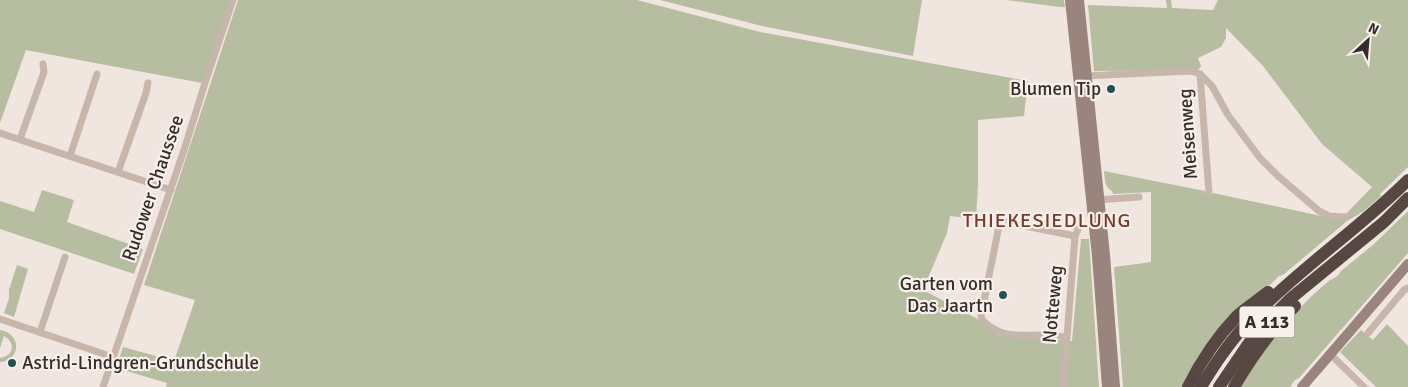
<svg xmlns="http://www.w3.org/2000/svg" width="1408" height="387" viewBox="0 0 1408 387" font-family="Signika,sans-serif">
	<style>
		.green { fill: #b7bda1 }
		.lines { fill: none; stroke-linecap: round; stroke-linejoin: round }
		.street { stroke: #c7b6ac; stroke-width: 7 }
		.secondary { stroke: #9a857e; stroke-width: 10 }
		.highway { stroke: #564743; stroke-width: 12 }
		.poi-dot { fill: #255251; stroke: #f8f1eb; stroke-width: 2 }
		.labels { text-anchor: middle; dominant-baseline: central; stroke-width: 4.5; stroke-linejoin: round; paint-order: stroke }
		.shield { fill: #f8f1eb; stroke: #706864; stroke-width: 1 }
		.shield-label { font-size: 18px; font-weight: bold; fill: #362d2a }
		.poi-label { font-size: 19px; fill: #362d2a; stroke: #f8f1eb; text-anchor: end }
		.street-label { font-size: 19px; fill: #362d2a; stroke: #f8f1eb }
		.neighbourhood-label { font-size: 20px; letter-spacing: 1px; fill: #7b382d; stroke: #f8f1eb }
	</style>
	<rect width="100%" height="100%" fill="#f0e6df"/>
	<g class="green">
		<path d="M 0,0 L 230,0 L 202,83 L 26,50 L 0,123 Z"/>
		<path d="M 238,0 L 637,0 L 760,32 L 1028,81 L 1024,116 L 978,120 L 978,184 L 976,219 L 950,216 L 947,233 L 923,290 L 976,318 L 998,335 L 1072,341 L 1081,239 L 1089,239 L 1099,387 L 166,387 L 167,383 L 116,368 L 123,347 L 174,361 L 195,300 L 144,285 Z"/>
		<path d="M 660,0 L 922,0 L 913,56 L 762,26 Z"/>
		<path d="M 1006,0 L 1064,0 L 1065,7 L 1060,7 Z"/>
		<path d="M 1166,0 L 1171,0 L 1172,8 L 1213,10 L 1218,0 L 1408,0 L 1408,167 L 1380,194 L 1381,196 L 1364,211 L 1347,221 L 1283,275 L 1279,276 L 1271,284 L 1244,305 L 1182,387 L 1123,387 L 1114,267 L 1151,262 L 1151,192 L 1113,194 L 1112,191 C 1104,187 1105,179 1104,171 L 1205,191 L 1205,193 L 1213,194 L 1213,193 L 1340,220 L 1372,187 L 1322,144 L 1263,66 L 1226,28 L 1226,38 L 1221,47 L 1198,58 L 1201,66 L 1199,69 L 1196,70 L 1094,71 L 1088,5 L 1167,8 Z"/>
		<path d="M 42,190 L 74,200 L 67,222 L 143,249 L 134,274 L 0,229 L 0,201 L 34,212 Z"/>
		<path d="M 1408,211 L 1408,253 L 1299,378 L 1295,380 L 1290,387 L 1239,387 C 1266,347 1293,310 1330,280 C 1335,278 1338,276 1341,271 L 1374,244 Z"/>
		<path d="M 17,265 L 28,269 L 14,317 L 4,313 L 9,298 L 9,290 Z"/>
		<path d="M 1387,324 L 1408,346 L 1408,387 L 1376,387 L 1340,352 L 1361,330 L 1373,340 Z"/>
		<path d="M 0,330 C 4,331 8,332 11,335 C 22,346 14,362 0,362 L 0,358 C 14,356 16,343 4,336 L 0,348 Z"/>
	</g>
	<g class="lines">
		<g class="street">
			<path d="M 1200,74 L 1209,193"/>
			<path d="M 1084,76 L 1191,71 L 1200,74 L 1212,86 L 1228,115 L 1260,158 L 1278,176 L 1319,211 L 1329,216 L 1346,217"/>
			<path d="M 0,133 L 171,190"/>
			<path d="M 20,139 L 44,72 L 43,64"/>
			<path d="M 70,156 L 97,74"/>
			<path d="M 118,172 L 146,93 L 148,83"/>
			<path d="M 1096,200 L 1139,197"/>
			<path d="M 0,319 L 113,357"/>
			<path d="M 40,332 L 65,257"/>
			<path d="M 1368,333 L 1404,290 L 1408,288"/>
			<path d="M 1066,337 C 1057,336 1047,335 1038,335 C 1017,335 1006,338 988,325 C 984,322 982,321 981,316 L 1000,221 L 1075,236"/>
			<path d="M 1330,354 L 1364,387"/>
			<path d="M 103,387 L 184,150 L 205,83 L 233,0"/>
			<path d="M 1063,387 L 1075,236 L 1080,225"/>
		</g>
		<g class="secondary">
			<path d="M 1070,0 L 1097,256 L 1107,387"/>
			<path d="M 1079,0 L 1105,255 L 1115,387"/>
			<path d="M 1302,387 L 1408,264"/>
		</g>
		<g class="highway">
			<path d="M 1188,387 C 1201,361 1217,337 1237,316 C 1247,307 1258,300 1268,292"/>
			<path d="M 1201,387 C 1218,358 1239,329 1264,306 C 1310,261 1363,225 1408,180"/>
			<path d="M 1219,387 L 1249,343 L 1274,315 L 1290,299 L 1384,222 L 1408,198"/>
			<path d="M 1234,387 C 1251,358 1272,329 1295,306"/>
		</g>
	</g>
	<g class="poi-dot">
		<circle cx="1111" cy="89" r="5"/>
		<circle cx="1003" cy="295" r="5"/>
		<circle cx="12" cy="363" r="5"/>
	</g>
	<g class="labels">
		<rect class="shield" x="1239.5" y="306.5" width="55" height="31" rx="4"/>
		<g class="shield-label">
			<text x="1267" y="322">A 113</text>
		</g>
		<g class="poi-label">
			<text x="1101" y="89">Blumen Tip</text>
			<text x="993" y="284">Garten vom<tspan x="993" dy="22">Das Jaartn</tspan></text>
			<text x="22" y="363" text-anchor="start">Astrid-Lindgren-Grundschule</text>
		</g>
		<g class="street-label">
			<text transform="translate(1188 134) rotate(-94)">Meisenweg</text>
			<text transform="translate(153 188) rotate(-71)">Rudower Chaussee</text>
			<text transform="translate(1053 304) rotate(-85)">Notteweg</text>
		</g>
		<g class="neighbourhood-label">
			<text x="1047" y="220">THIEKESIEDLUNG</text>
		</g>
	</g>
	<g transform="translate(1368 40) rotate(26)" stroke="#f8f1eb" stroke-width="4" paint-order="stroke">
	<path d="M0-4L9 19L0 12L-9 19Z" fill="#362d2a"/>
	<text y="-8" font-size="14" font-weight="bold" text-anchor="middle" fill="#362d2a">N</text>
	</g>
</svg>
